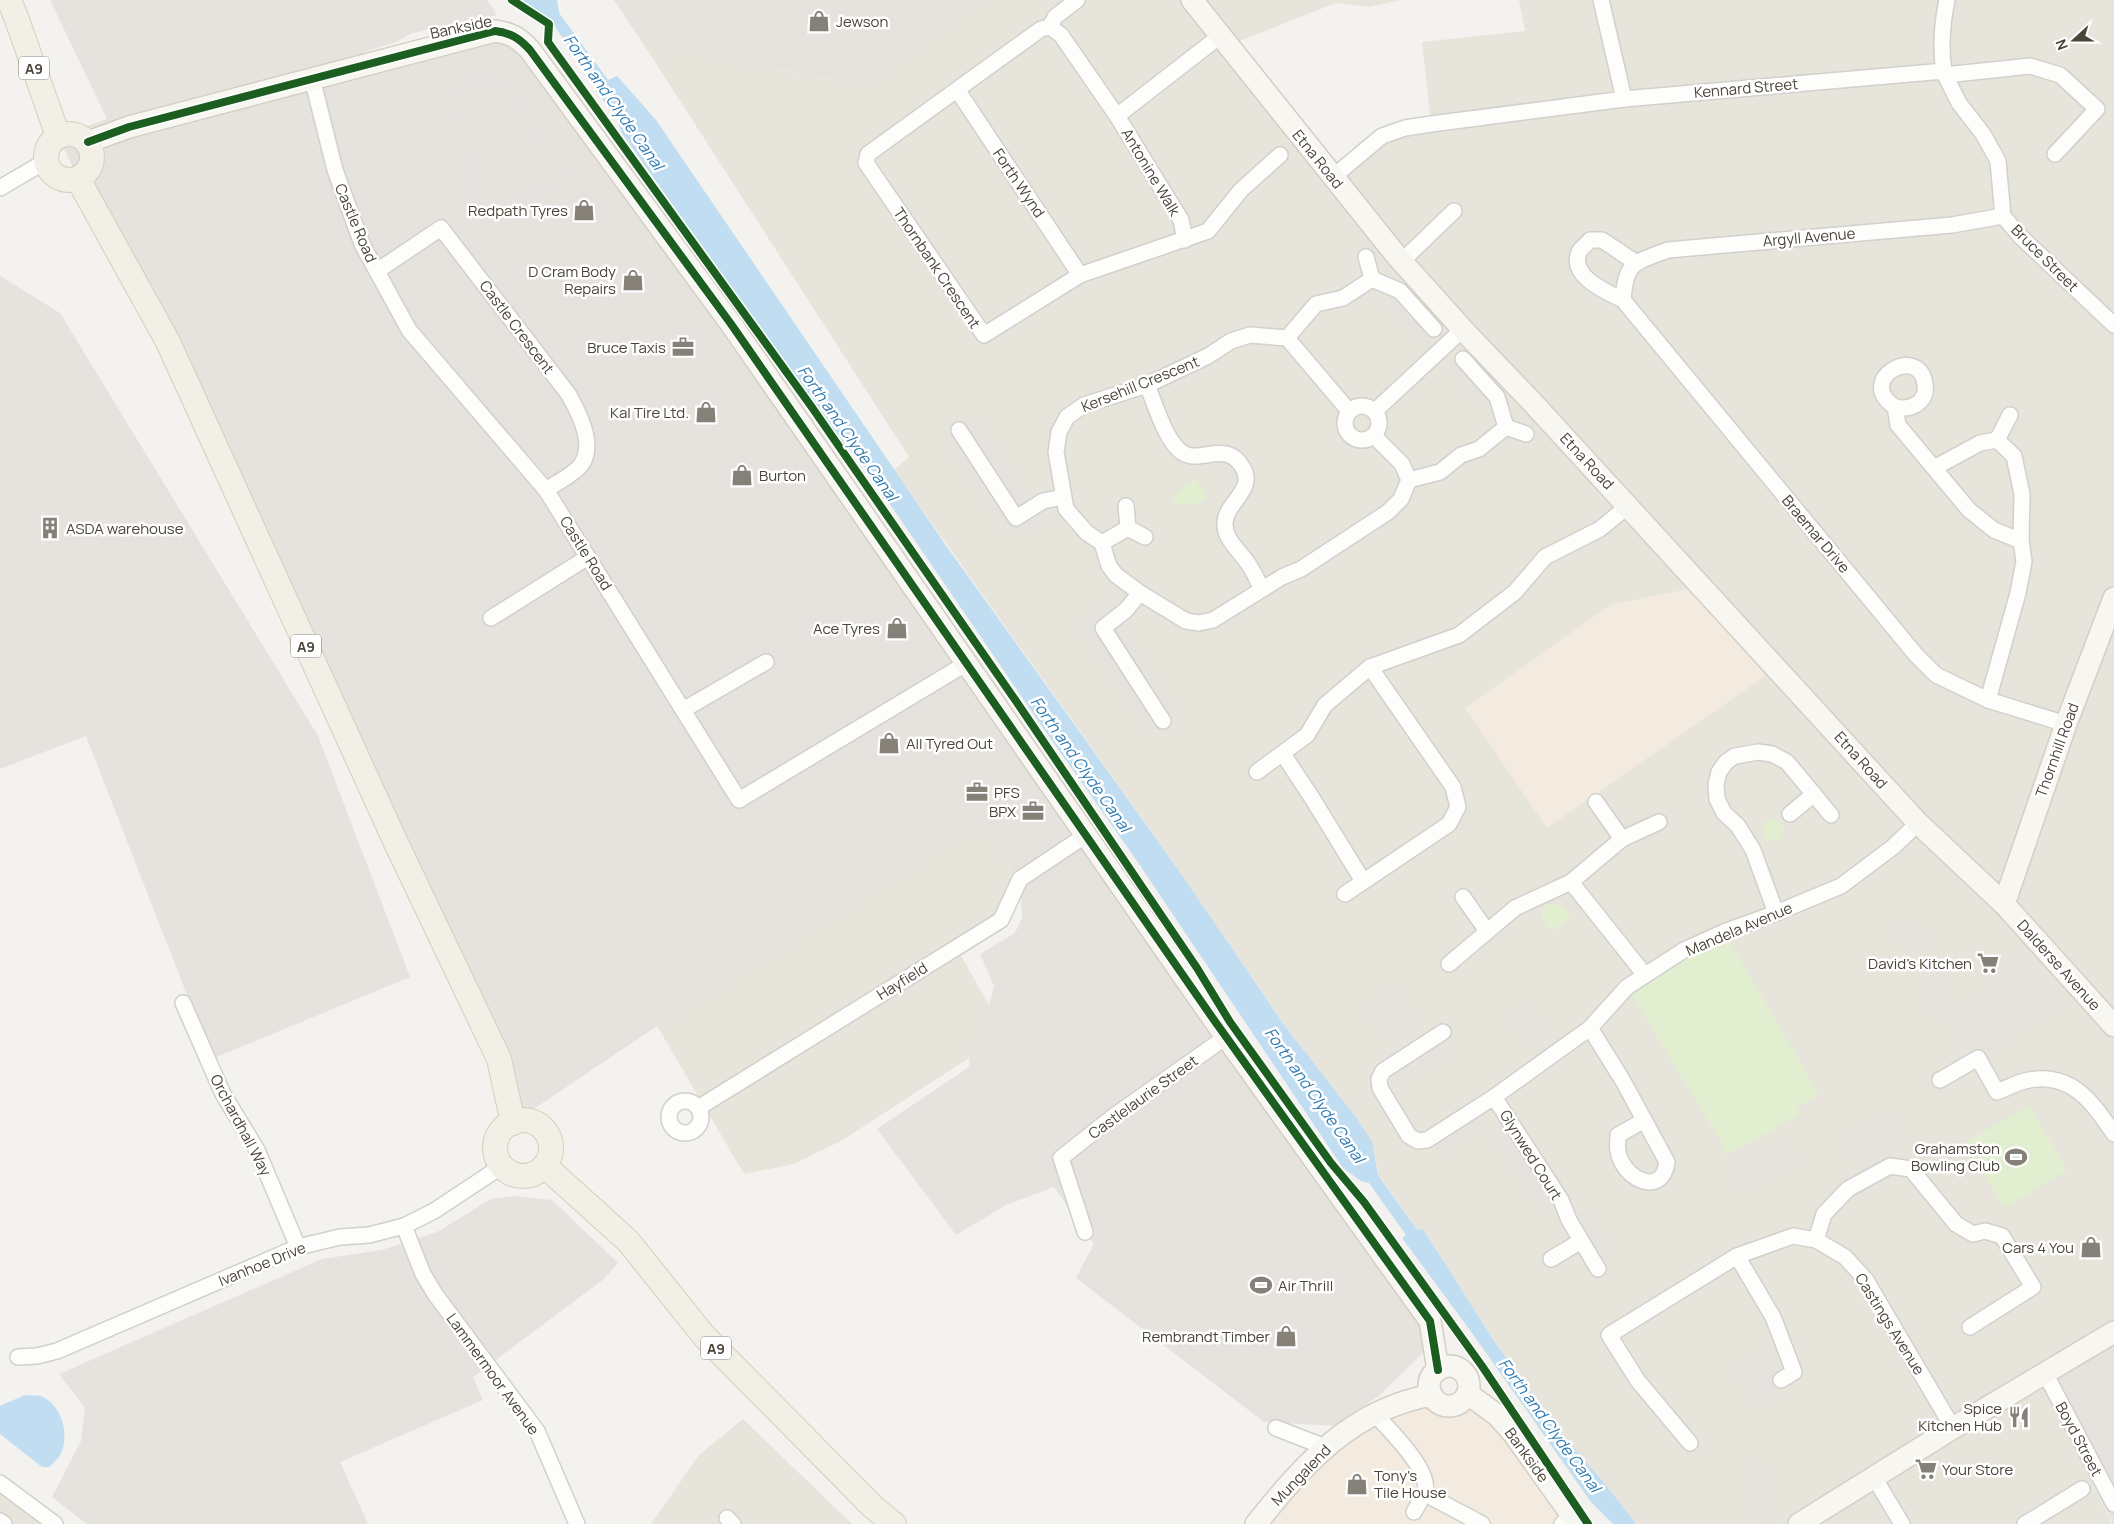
<svg xmlns="http://www.w3.org/2000/svg" width="2114" height="1524" viewBox="0 0 2114 1524" font-family="Manrope,sans-serif">
	<style>
		.residential { fill: #e7e4dc }
		.commercial { fill: #f3ebdf }
		.industrial { fill: #e6e2de }
		.green { fill: #e1eecf }
		.parking { fill: #e6e3df }
		.water { fill: #c0ddf1 }
		.lines { fill: none; stroke-linecap: round; stroke-linejoin: round }
		.street-casing { stroke: #d2d0cb; stroke-width: 18 }
		.secondary-casing { stroke: #d3cfc5; stroke-width: 24 }
		.primary-casing { stroke: #d6cebb; stroke-width: 26 }
		.street { stroke: #fdfdfc; stroke-width: 15 }
		.secondary { stroke: #f7f6f1; stroke-width: 21 }
		.primary { stroke: #f2efe6; stroke-width: 24 }
		.cycleway-casing { stroke: #fff; stroke-width: 11 }
		.cycleway { stroke: #1b5e20; stroke-width: 8 }
		.labels { text-anchor: middle; dominant-baseline: central; stroke-width: 5; stroke-linejoin: round; paint-order: stroke }
		.shield { fill: #fff; stroke: #817c74; stroke-width: 1 }
		.shield-label { font-size: 14px; font-weight: bold; fill: #4b4439 }
		.poi-label { font-size: 15px; fill: #4b4439; stroke: #fff; text-anchor: end }
		.street-label { font-size: 15px; fill: #4b4439; stroke: #fff }
		.water-label { font-size: 16px; font-style: italic; fill: #2e7ab2; stroke: #fff }
	</style>
	<rect width="100%" height="100%" fill="#f4f2ee"/>
	<g class="residential">
		<path d="M 977,0 L 1401,0 L 1369,7 L 1336,3 L 1237,42 L 1333,177 L 1382,136 L 1431,124 L 1422,42 L 1525,31 L 1519,0 L 2114,0 L 2114,1332 L 2061,1417 L 2112,1524 L 1636,1524 L 1606,1485 L 1555,1426 L 1494,1341 L 1423,1229 L 1417,1230 L 1378,1174 L 1377,1165 L 1356,1117 L 1284,1025 L 1182,875 L 894,470 L 909,457 L 644,45 L 864,85 Z"/>
		<path d="M 979,822 L 1020,879 L 1001,920 L 956,947 L 989,1005 L 969,1058 L 841,1141 L 794,1164 L 744,1174 L 657,1026 Z"/>
		<path d="M 743,1419 L 852,1524 L 651,1524 L 699,1455 Z"/>
		<path d="M 0,1483 L 55,1524 L 0,1524 Z"/>
	</g>
	<g class="commercial">
		<path d="M 1702,586 L 1768,674 L 1547,828 L 1465,708 L 1610,605 Z"/>
		<path d="M 1468,1394 L 1578,1524 L 1256,1524 L 1325,1447 L 1432,1395 Z"/>
	</g>
	<g class="industrial">
		<path d="M 50,0 L 487,0 L 497,15 L 439,30 L 430,29 L 410,34 L 398,41 L 362,53 L 365,64 L 495,31 L 520,39 L 1433,1343 L 1381,1394 L 1337,1426 L 1264,1422 L 1076,1278 L 1094,1244 L 1054,1187 L 1006,1205 L 956,1235 L 877,1129 L 969,1067 L 969,1058 L 989,1005 L 994,986 L 980,954 L 1015,933 L 1022,918 L 1020,879 L 979,822 L 657,1026 L 513,1123 L 499,1059 L 58,136 L 107,119 Z"/>
		<path d="M 614,0 L 977,0 L 865,85 L 644,45 Z"/>
		<path d="M 0,276 L 60,313 L 318,736 L 410,977 L 212,1059 L 86,736 L 0,769 Z"/>
		<path d="M 514,1196 L 552,1200 L 618,1263 L 604,1279 L 473,1377 L 483,1400 L 340,1462 L 368,1524 L 87,1524 L 52,1497 L 81,1441 L 85,1408 L 59,1374 L 322,1259 L 382,1250 L 437,1232 L 491,1199 Z"/>
		<path d="M 2114,1332 L 2114,1523 L 2113,1524 L 2061,1417 L 2038,1378 Z"/>
	</g>
	<g class="green">
		<path d="M 1196,479 L 1207,498 L 1196,504 L 1175,504 L 1172,498 L 1187,483 Z"/>
		<circle cx="1773" cy="830" r="11"/>
		<path d="M 1555,904 L 1564,906 L 1571,917 L 1556,930 L 1550,930 L 1542,918 L 1544,905 Z"/>
		<path d="M 1724,932 L 1819,1094 L 1798,1107 L 1797,1116 L 1725,1156 L 1720,1140 L 1627,987 Z"/>
		<path d="M 2029,1105 L 2067,1170 L 2004,1208 L 1965,1143 Z"/>
	</g>
	<g class="parking">
		<path d="M 483,78 L 485,87 L 496,79 L 565,172 L 484,229 L 469,208 L 473,184 L 448,87 Z"/>
		<path d="M 1400,291 L 1435,335 L 1426,343 L 1388,302 Z"/>
		<path d="M 1457,357 L 1497,397 L 1485,408 L 1447,366 Z"/>
		<path d="M 973,417 L 1033,507 L 1043,501 L 1054,517 L 1025,536 L 1006,532 L 943,437 Z"/>
		<path d="M 1238,461 L 1246,479 L 1225,488 L 1218,469 Z"/>
		<path d="M 1117,596 L 1135,625 L 1125,632 L 1178,714 L 1150,732 L 1085,635 L 1087,615 Z"/>
		<path d="M 1911,920 L 1928,948 L 1915,957 L 1897,928 Z"/>
		<path d="M 2023,959 L 2067,1005 L 2003,1039 L 2006,1043 L 1987,1054 L 1977,1037 L 1952,1051 L 1969,1011 Z"/>
		<path d="M 1942,971 L 1954,1015 L 1937,1020 L 1925,976 Z"/>
		<path d="M 1394,988 L 1415,1020 L 1388,1039 L 1367,1008 Z"/>
		<path d="M 1529,1007 L 1548,1035 L 1533,1046 L 1514,1017 Z"/>
		<path d="M 1443,1032 L 1454,1049 L 1423,1068 L 1413,1052 Z"/>
		<path d="M 1393,1048 L 1401,1059 L 1405,1057 L 1416,1074 L 1400,1085 L 1380,1056 Z"/>
		<path d="M 1472,1111 L 1482,1126 L 1441,1153 L 1431,1138 Z"/>
		<path d="M 1886,1115 L 1901,1142 L 1868,1161 L 1862,1150 L 1853,1155 L 1844,1139 Z"/>
		<path d="M 1508,1118 L 1561,1200 L 1545,1209 L 1492,1130 Z"/>
		<path d="M 1781,1141 L 1793,1161 L 1745,1190 L 1729,1163 L 1756,1146 L 1760,1154 Z"/>
		<path d="M 1584,1211 L 1613,1257 L 1598,1267 L 1569,1220 Z"/>
		<path d="M 1763,1350 L 1785,1387 L 1757,1404 L 1734,1367 Z"/>
		<path d="M 1757,1463 L 1765,1479 L 1761,1490 L 1776,1522 L 1772,1524 L 1762,1524 L 1747,1493 L 1755,1488 L 1746,1469 Z"/>
	</g>
	<g class="water">
		<path d="M 521,0 L 557,0 L 559,13 L 608,80 L 617,76 L 656,120 L 947,547 L 1182,875 L 1284,1025 L 1356,1117 L 1372,1142 L 1378,1175 L 1417,1230 L 1423,1229 L 1494,1341 L 1555,1426 L 1606,1485 L 1636,1524 L 1613,1524 L 1591,1502 L 1472,1333 L 1402,1238 L 1406,1235 L 1369,1183 L 1361,1181 L 1343,1168 L 1135,858 L 1041,725 L 855,453 L 846,449 L 621,132 L 617,117 L 595,91 L 598,88 L 592,79 L 550,20 Z"/>
		<path d="M 25,1395 C 29,1396 36,1395 41,1396 C 61,1404 69,1432 62,1451 C 60,1457 54,1462 50,1467 L 42,1467 L 0,1434 L 0,1406 Z"/>
	</g>
	<g class="lines">
		<g class="street-casing">
			<g id="street">
				<path d="M 1601,0 L 1624,99"/>
				<path d="M 1050,27 L 1055,17 L 1077,0"/>
				<path d="M 1944,71 C 1940,47 1942,24 1947,0"/>
				<path d="M 1945,75 L 1959,103 L 1983,134 L 1998,161 L 2003,216 L 2020,236 L 2114,325"/>
				<path d="M 312,78 L 335,170 L 362,244 L 409,330 L 546,490 L 739,800 L 967,663"/>
				<path d="M 958,91 L 1080,275"/>
				<path d="M 1117,116 L 1061,35 L 1050,27 L 1041,29 L 868,154 L 866,163 L 984,335 L 1080,275 L 1208,231 L 1241,190 L 1280,155"/>
				<path d="M 1333,177 L 1382,136 L 1405,128 L 1431,124 L 1624,99 L 1944,71 L 1945,75 L 2030,66 L 2060,75 L 2097,109 L 2055,154"/>
				<path d="M 0,188 L 46,161"/>
				<path d="M 2003,216 L 1952,225 L 1668,250 C 1634,263 1626,261 1623,300 L 1916,655 L 1936,675 L 1988,700 L 2066,724"/>
				<path d="M 1185,240 L 1181,220 L 1117,116 L 1220,36"/>
				<path d="M 1366,257 L 1372,279"/>
				<path d="M 1402,261 L 1454,211"/>
				<path d="M 377,271 L 441,228 L 569,395 C 580,415 599,451 576,470 C 567,478 556,483 546,490"/>
				<path d="M 1623,300 C 1607,292 1569,277 1579,252 C 1581,248 1587,244 1590,240 L 1602,240 L 1635,262"/>
				<path d="M 1287,338 L 1316,304 L 1343,298 L 1372,279 L 1400,291 L 1434,329"/>
				<path d="M 1147,385 C 1155,404 1164,436 1179,450 C 1197,468 1226,437 1243,468 C 1256,490 1225,503 1225,523 C 1224,539 1239,550 1247,562 C 1253,570 1257,580 1262,589"/>
				<circle cx="1362" cy="423" r="17"/>
				<path d="M 1895,407 C 1911,411 1928,402 1925,384 C 1919,343 1854,380 1895,407 L 1898,425 L 1969,510 L 1994,530 L 2021,541 L 2024,561 L 2018,593 L 1988,700"/>
				<path d="M 1349,411 L 1287,338 L 1250,335 L 1231,341 L 1208,356 L 1147,385 L 1084,405 L 1067,417 L 1059,432 L 1056,452 L 1066,509 L 1087,533 L 1102,543 L 1109,566 L 1116,575 L 1140,593 L 1186,621 L 1199,623 L 1213,620 L 1282,577 L 1301,569 L 1388,512 L 1401,499 L 1409,480 L 1402,464 L 1374,436"/>
				<path d="M 1375,411 L 1463,329"/>
				<path d="M 1506,427 L 1526,434"/>
				<path d="M 959,430 L 1016,518 L 1043,501 L 1063,497"/>
				<path d="M 1997,440 L 2010,415"/>
				<path d="M 1934,468 L 1980,443 L 1997,440 L 2014,456 L 2022,494 L 2021,541"/>
				<path d="M 1409,480 L 1440,472 L 1461,455 L 1479,449 L 1506,427 L 1497,397 L 1463,359"/>
				<path d="M 1128,528 L 1145,537"/>
				<path d="M 1102,543 L 1128,528 L 1126,506"/>
				<path d="M 1140,593 L 1126,610 L 1103,628 L 1163,721"/>
				<path d="M 491,618 L 588,557"/>
				<path d="M 683,710 L 766,662"/>
				<path d="M 1283,754 L 1312,798 L 1363,881"/>
				<path d="M 1257,772 L 1307,735 L 1325,705 L 1370,667 L 1459,635 L 1515,592 L 1545,557 L 1600,529 L 1628,506"/>
				<path d="M 1596,802 L 1622,839"/>
				<path d="M 1790,814 L 1814,794"/>
				<path d="M 1571,882 L 1645,975"/>
				<path d="M 1345,894 L 1449,824 L 1458,807 L 1453,787 L 1370,667"/>
				<path d="M 1463,897 L 1487,931"/>
				<path d="M 1776,913 L 1753,850 L 1738,826 L 1724,813 L 1717,799 L 1716,784 L 1719,772 L 1726,762 L 1735,756 L 1758,752 L 1772,754 L 1787,762 L 1831,815"/>
				<path d="M 1449,964 L 1515,908 L 1571,882 L 1622,839 L 1659,822"/>
				<path d="M 183,1003 L 223,1094 L 257,1150 L 298,1247"/>
				<path d="M 1590,1028 L 1623,1081 L 1667,1162 C 1662,1199 1622,1178 1618,1151 C 1617,1146 1618,1140 1618,1135 L 1643,1121"/>
				<path d="M 1443,1032 L 1383,1071 L 1379,1079 L 1380,1088 L 1409,1136 L 1418,1141 L 1427,1140 L 1494,1097 L 1561,1200 L 1569,1220 L 1598,1269"/>
				<path d="M 1940,1080 L 1978,1058 L 1997,1092 C 2007,1088 2018,1082 2029,1080 C 2072,1072 2093,1103 2114,1134"/>
				<path d="M 1494,1097 L 1590,1028 L 1627,987 L 1684,950 L 1724,932 L 1776,913 L 1841,886 L 1893,847 L 1918,823"/>
				<circle cx="685" cy="1117" r="16"/>
				<path d="M 698,1108 L 1001,920 L 1020,879 L 1086,835"/>
				<path d="M 404,1226 L 423,1274 L 435,1294 L 537,1431 L 577,1524"/>
				<path d="M 1085,1232 L 1061,1158 L 1114,1116 L 1226,1037"/>
				<path d="M 1816,1240 L 1824,1214 L 1848,1189 L 1890,1166 L 1911,1169 L 1956,1224 L 1973,1234 L 1985,1231 L 2002,1236 L 2033,1287 L 1970,1327"/>
				<path d="M 1737,1256 L 1773,1317 L 1794,1372 L 1781,1380"/>
				<path d="M 1551,1259 L 1581,1241"/>
				<path d="M 18,1357 L 37,1356 L 57,1351 L 298,1247 L 340,1237 L 369,1235 L 404,1226 L 434,1211 L 502,1166"/>
				<path d="M 2045,1373 L 2114,1504"/>
				<path d="M 1375,1414 C 1389,1430 1431,1470 1425,1491 C 1423,1498 1417,1506 1414,1512"/>
				<path d="M 1276,1428 L 1325,1447"/>
				<path d="M 1690,1443 L 1638,1381 L 1609,1335 L 1737,1256 L 1793,1236 L 1816,1240 L 1845,1257 L 1866,1280 L 1953,1428"/>
				<path d="M 1874,1477 L 1902,1524"/>
				<path d="M 0,1483 L 55,1524"/>
				<path d="M 1433,1498 L 1482,1524"/>
				<path d="M 727,1518 L 733,1524"/>
				<path d="M 0,1521 L 4,1524"/>
				<path d="M 1562,1524 L 1572,1517"/>
				<path d="M 2025,1524 L 2082,1489"/>
			</g>
		</g>
		<g class="secondary-casing">
			<g id="secondary">
				<path d="M 1192,0 L 1396,255 L 1466,333 L 1532,402 L 1918,823 L 2004,904 L 2114,1026"/>
				<path d="M 88,142 L 129,127 L 495,31 C 511,33 519,38 530,50 L 731,324 L 1214,1020 L 1430,1321 L 1438,1370"/>
				<path d="M 2004,904 L 2066,724 L 2114,598"/>
				<circle cx="1449" cy="1386" r="20"/>
				<path d="M 1468,1394 L 1497,1415 L 1513,1433 L 1578,1524"/>
				<path d="M 1256,1524 C 1304,1464 1352,1409 1432,1395"/>
				<path d="M 1799,1524 L 1953,1428 L 2114,1332"/>
			</g>
		</g>
		<g class="primary-casing">
			<g id="primary">
				<path d="M 9,0 L 16,17 L 58,136"/>
				<circle cx="69" cy="157" r="23"/>
				<path d="M 78,179 L 168,342 L 396,843 L 499,1059 L 513,1123"/>
				<circle cx="523" cy="1148" r="28"/>
				<path d="M 545,1166 L 628,1241 L 704,1336 L 873,1507 L 894,1524"/>
			</g>
		</g>
		<use href="#street" class="street"/>
		<use href="#secondary" class="secondary"/>
		<use href="#primary" class="primary"/>
		<g class="cycleway-casing">
			<g id="cycleway">
				<path d="M 512,0 L 549,24 L 548,42 L 811,406 L 1018,704 L 1197,968 L 1230,1022 L 1331,1163 L 1364,1202 L 1482,1366 L 1588,1524"/>
				<path d="M 88,142 L 129,127 L 495,31 C 511,33 519,38 530,50 L 731,324 L 1214,1020 L 1430,1321 L 1438,1370"/>
			</g>
		</g>
		<use href="#cycleway" class="cycleway"/>
	</g>
	<defs>
		<g id="shop-bare" transform="scale(1.725)"><path d="M-5-2.5h2.3a2.7 3.5 0 0 1 5.4 0H5L5.5 6h-11ZM-1.5-2.5h3a1.5 2.3 0 0 0-3 0Z" fill="#868178" stroke="#fff" stroke-width="2.5" paint-order="stroke"/></g>
		<g id="office-bare" transform="scale(1.725)"><path d="M-6-3h4V-5.5h4V-3h4V5H-6ZM-1-4.5V-3h2v-1.5ZM-6 0V1H6V0Z" fill="#868178" stroke="#fff" stroke-width="2.5" paint-order="stroke"/></g>
		<g id="building-bare" transform="scale(1.725)"><path d="M-4-6H4V6H1V3H-1V6H-4ZM-2.5-4.3h1.7v1.8h-1.7ZM.8-4.3h1.7v1.8H.8ZM-2.5-1h1.7V.8h-1.7ZM.8-1h1.7V.8H.8Z" fill="#868178" stroke="#fff" stroke-width="2.5" paint-order="stroke"/></g>
		<g id="supermarket-bare" transform="scale(1.725)"><path d="M-6-5.5h2.5l.6 2H6L4.5 2H-2.5L-4.4-4H-6ZM-1.5 3.2a1.3 1.3 0 1 0 .1 0ZM3 3.2a1.3 1.3 0 1 0 .1 0Z" fill="#868178" stroke="#fff" stroke-width="2.5" paint-order="stroke"/></g>
		<g id="stadium-bare" transform="scale(1.725)"><path d="M0-5a6.5 5 0 1 0 0 10a6.5 5 0 1 0 0-10ZM-3.5-1.8h7v3.6h-7Z" fill="#868178" stroke="#fff" stroke-width="2.5" paint-order="stroke"/></g>
		<g id="restaurant-bare" transform="scale(1.725)"><path d="M-5-6h1v4h1v-4h1v4h1v-4h1v5L-1.5 .5V6h-2V.5L-5-1ZM5-6V6H3V1.5H1.5Q1.5-4 5-6Z" fill="#868178" stroke="#fff" stroke-width="2.5" paint-order="stroke"/></g>
	</defs>
	<g fill-rule="evenodd">
		<use href="#shop-bare" x="819" y="21"/>
		<use href="#shop-bare" x="584" y="210"/>
		<use href="#shop-bare" x="633" y="280"/>
		<use href="#office-bare" x="683" y="347"/>
		<use href="#shop-bare" x="706" y="412"/>
		<use href="#shop-bare" x="742" y="475"/>
		<use href="#building-bare" x="50" y="528"/>
		<use href="#shop-bare" x="897" y="628"/>
		<use href="#shop-bare" x="889" y="743"/>
		<use href="#office-bare" x="977" y="792"/>
		<use href="#office-bare" x="1033" y="811"/>
		<use href="#supermarket-bare" x="1988" y="963"/>
		<use href="#stadium-bare" x="2016" y="1157"/>
		<use href="#shop-bare" x="2091" y="1247"/>
		<use href="#stadium-bare" x="1261" y="1285"/>
		<use href="#shop-bare" x="1286" y="1336"/>
		<use href="#restaurant-bare" x="2019" y="1417"/>
		<use href="#supermarket-bare" x="1926" y="1469"/>
		<use href="#shop-bare" x="1357" y="1484"/>
	</g>
	<g class="labels">
		<g class="shield">
			<rect x="19" y="56.5" width="30" height="23" rx="4"/>
			<rect x="291" y="634.5" width="30" height="23" rx="4"/>
			<rect x="701" y="1336.5" width="30" height="23" rx="4"/>
		</g>
		<g class="shield-label">
			<text x="34" y="68">A9</text>
			<text x="306" y="646">A9</text>
			<text x="716" y="1348">A9</text>
		</g>
		<g class="poi-label">
			<text x="836" y="21" text-anchor="start">Jewson</text>
			<text x="568" y="210">Redpath Tyres</text>
			<text x="616" y="271">D Cram Body<tspan x="616" dy="17">Repairs</tspan></text>
			<text x="666" y="347">Bruce Taxis</text>
			<text x="689" y="412">Kal Tire Ltd.</text>
			<text x="759" y="475" text-anchor="start">Burton</text>
			<text x="66" y="528" text-anchor="start">ASDA warehouse</text>
			<text x="880" y="628">Ace Tyres</text>
			<text x="906" y="743" text-anchor="start">All Tyred Out</text>
			<text x="994" y="792" text-anchor="start">PFS</text>
			<text x="1016" y="811">BPX</text>
			<text x="1972" y="963">David's Kitchen</text>
			<text x="2000" y="1148">Grahamston<tspan x="2000" dy="17">Bowling Club</tspan></text>
			<text x="2074" y="1247">Cars 4 You</text>
			<text x="1278" y="1285" text-anchor="start">Air Thrill</text>
			<text x="1270" y="1336">Rembrandt Timber</text>
			<text x="2002" y="1408">Spice<tspan x="2002" dy="17">Kitchen Hub</tspan></text>
			<text x="1942" y="1469" text-anchor="start">Your Store</text>
			<text x="1374" y="1475" text-anchor="start">Tony's<tspan x="1374" dy="17">Tile House</tspan></text>
		</g>
		<g class="street-label">
			<text transform="translate(461 27) rotate(-12)">Bankside</text>
			<text transform="translate(1746 88) rotate(-5)">Kennard Street</text>
			<text transform="translate(1318 159) rotate(51)">Etna Road</text>
			<text transform="translate(1151 172) rotate(59)">Antonine Walk</text>
			<text transform="translate(1019 183) rotate(56)">Forth Wynd</text>
			<text transform="translate(356 223) rotate(67)">Castle Road</text>
			<text transform="translate(1809 237) rotate(-5)">Argyll Avenue</text>
			<text transform="translate(2045 258) rotate(45)">Bruce Street</text>
			<text transform="translate(937 268) rotate(56)">Thornbank Crescent</text>
			<text transform="translate(517 327) rotate(53)">Castle Crescent</text>
			<text transform="translate(1140 384) rotate(-22)">Kersehill Crescent</text>
			<text transform="translate(1587 461) rotate(47)">Etna Road</text>
			<text transform="translate(1816 534) rotate(50)">Braemar Drive</text>
			<text transform="translate(586 553) rotate(58)">Castle Road</text>
			<text transform="translate(2057 750) rotate(-70)">Thornhill Road</text>
			<text transform="translate(1861 760) rotate(48)">Etna Road</text>
			<text transform="translate(1739 929) rotate(-23)">Mandela Avenue</text>
			<text transform="translate(2059 965) rotate(48)">Dalderse Avenue</text>
			<text transform="translate(902 981) rotate(-32)">Hayfield</text>
			<text transform="translate(1143 1097) rotate(-36)">Castlelaurie Street</text>
			<text transform="translate(241 1125) rotate(62)">Orchardhall Way</text>
			<text transform="translate(1531 1155) rotate(58)">Glynwed Court</text>
			<text transform="translate(262 1264) rotate(-22)">Ivanhoe Drive</text>
			<text transform="translate(1890 1324) rotate(58)">Castings Avenue</text>
			<text transform="translate(493 1374) rotate(54)">Lammermoor Avenue</text>
			<text transform="translate(2079 1439) rotate(62)">Boyd Street</text>
			<text transform="translate(1527 1455) rotate(54)">Bankside</text>
			<text transform="translate(1301 1475) rotate(-46)">Mungalend</text>
		</g>
		<g class="water-label">
			<text transform="translate(614 102) rotate(55)">Forth and Clyde Canal</text>
			<text transform="translate(848 433) rotate(55)">Forth and Clyde Canal</text>
			<text transform="translate(1081 764) rotate(55)">Forth and Clyde Canal</text>
			<text transform="translate(1315 1095) rotate(55)">Forth and Clyde Canal</text>
			<text transform="translate(1550 1425) rotate(54)">Forth and Clyde Canal</text>
		</g>
	</g>
	<g transform="translate(2074 40) rotate(249)" stroke="#ffffff" stroke-width="4" paint-order="stroke">
	<path d="M0-4L9 19L0 12L-9 19Z" fill="#4b4439"/>
	<text y="-8" font-size="14" font-weight="bold" text-anchor="middle" fill="#4b4439">N</text>
	</g>
</svg>
